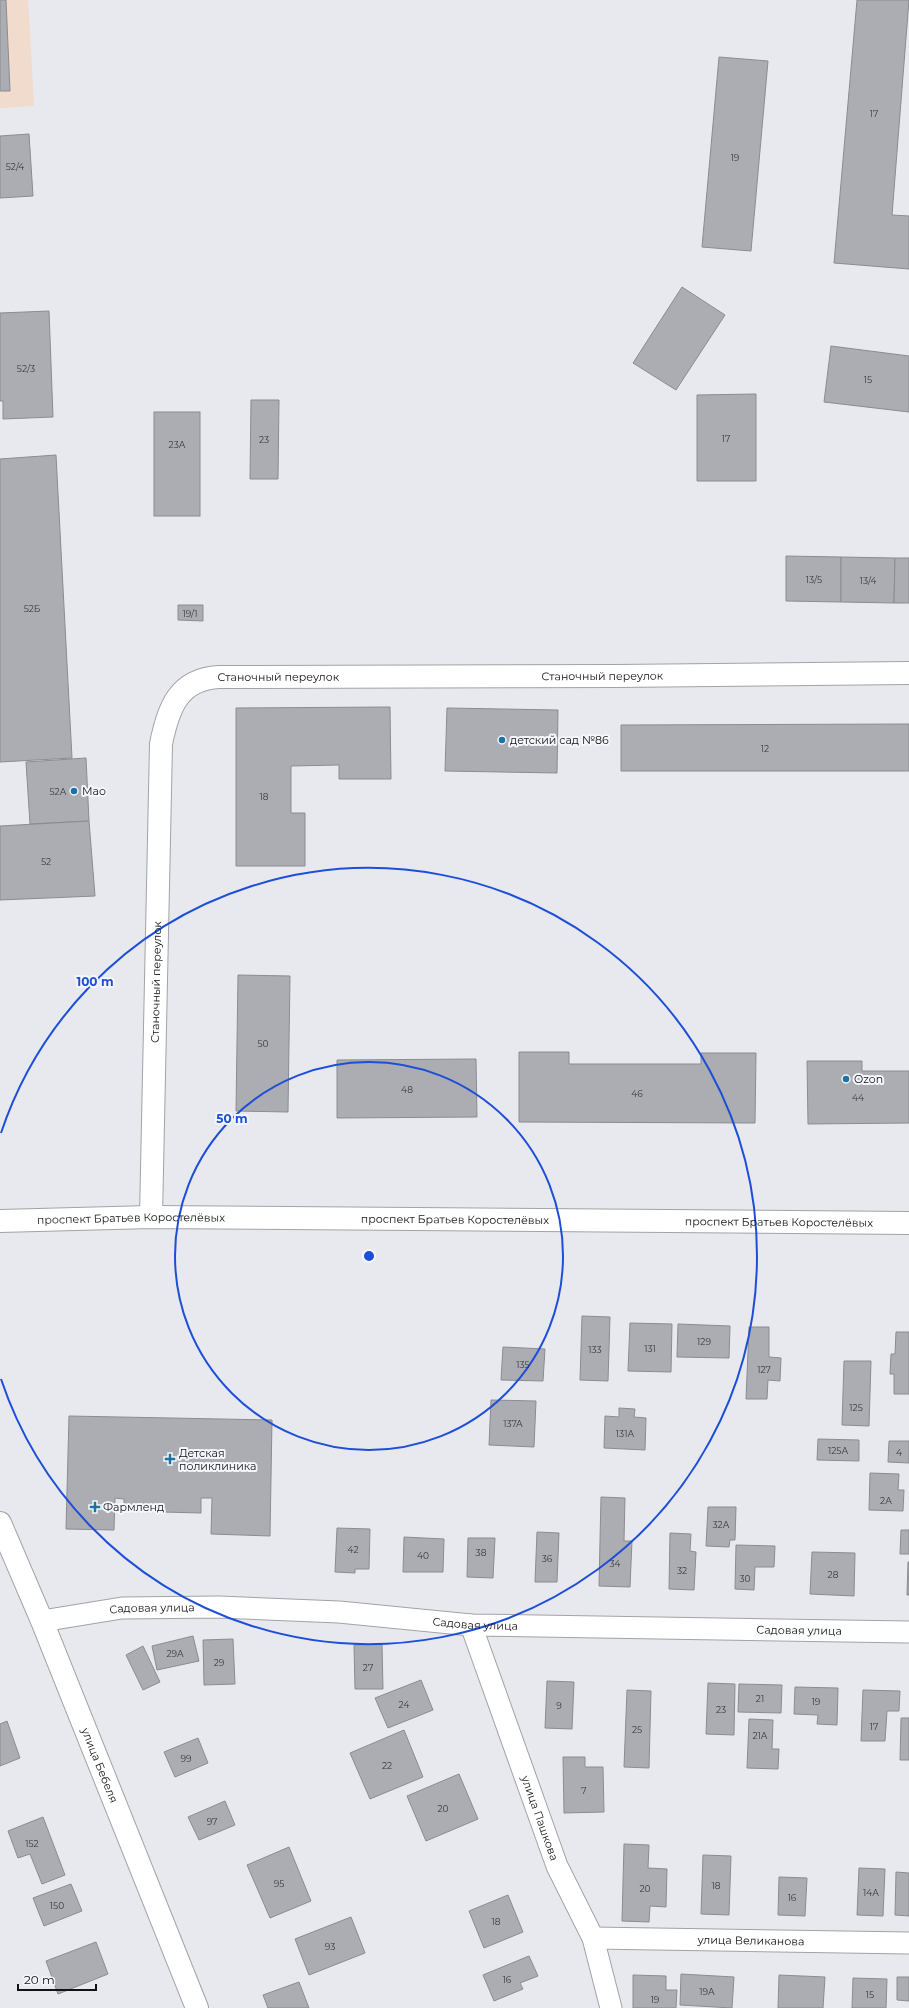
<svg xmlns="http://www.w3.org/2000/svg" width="909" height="2008" viewBox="0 0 909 2008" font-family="Montserrat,sans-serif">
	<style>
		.industrial { fill: #f0dbcd }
		.building { fill: #abadb2; stroke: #8a8c90 }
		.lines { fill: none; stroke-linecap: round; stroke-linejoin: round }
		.street-casing { stroke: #a1a3a7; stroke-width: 23 }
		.secondary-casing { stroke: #a1a3a7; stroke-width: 24 }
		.primary-casing { stroke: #a1a3a7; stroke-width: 24 }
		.street { stroke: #fff; stroke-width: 21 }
		.secondary { stroke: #fff; stroke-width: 22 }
		.primary { stroke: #fff; stroke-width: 22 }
		.ring { fill: none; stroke: #1d4ed8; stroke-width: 2 }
		.poi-dot { fill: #1a73a2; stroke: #f4f6fb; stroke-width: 1.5 }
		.labels { text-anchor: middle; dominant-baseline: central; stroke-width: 4; stroke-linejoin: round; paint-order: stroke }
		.number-label { font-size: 9px; fill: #38393c }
		.street-label { font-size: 11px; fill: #121214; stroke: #f4f6fb }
		.poi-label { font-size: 11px; fill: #121214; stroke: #f4f6fb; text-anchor: start }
		.centre { fill: #1d4ed8; stroke: #f4f6fb; stroke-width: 2 }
		.ring-label { font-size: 12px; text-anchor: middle; font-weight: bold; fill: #1d4ed8; stroke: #f4f6fb; stroke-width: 4; stroke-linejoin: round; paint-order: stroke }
	</style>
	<rect width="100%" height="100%" fill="#e7e9ee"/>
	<path class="industrial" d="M 0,0 L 28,0 L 34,106 L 0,108 Z"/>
	<g class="building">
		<path d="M 0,0 L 6,0 L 10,91 L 0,91 Z"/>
		<path d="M 857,0 L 909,0 L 892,215 L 909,216 L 909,269 L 834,263 Z"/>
		<path d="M 719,57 L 768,61 L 751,251 L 702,247 Z"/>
		<path d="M 29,134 L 33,196 L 0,198 L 0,136 Z"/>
		<path d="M 682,287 L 725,315 L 676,390 L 633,363 Z"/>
		<path d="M 49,311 L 53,417 L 3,419 L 3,401 L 0,401 L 0,313 Z"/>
		<path d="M 831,346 L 909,356 L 909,412 L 824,402 Z"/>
		<path d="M 756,394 L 756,481 L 697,481 L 697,395 Z"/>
		<path d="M 251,400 L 279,400 L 278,479 L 250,479 Z"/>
		<rect x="154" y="412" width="46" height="104"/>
		<path d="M 56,455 L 72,758 L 0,762 L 0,459 Z"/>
		<path d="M 786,556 L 841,557 L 841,602 L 786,601 Z"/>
		<path d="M 841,557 L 895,558 L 894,603 L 841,602 Z"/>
		<path d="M 895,558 L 909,558 L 909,603 L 894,603 Z"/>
		<path d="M 178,605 L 203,605 L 203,621 L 178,620 Z"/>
		<path d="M 390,707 L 391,779 L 339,779 L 339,765 L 291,766 L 291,813 L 305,813 L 305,866 L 236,866 L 236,708 Z"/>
		<path d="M 447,708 L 558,710 L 557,773 L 445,771 Z"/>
		<path d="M 909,724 L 909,771 L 621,771 L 621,725 Z"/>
		<path d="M 86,758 L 89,821 L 30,824 L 26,762 Z"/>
		<path d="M 89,821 L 95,896 L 0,900 L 0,826 Z"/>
		<path d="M 238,975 L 290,976 L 288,1112 L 236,1111 Z"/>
		<path d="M 519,1052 L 569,1052 L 569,1064 L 701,1064 L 701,1053 L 756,1053 L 755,1123 L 519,1122 Z"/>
		<path d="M 476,1059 L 477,1117 L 337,1118 L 337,1060 Z"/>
		<path d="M 807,1061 L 862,1061 L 862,1071 L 909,1071 L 909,1123 L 808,1124 Z"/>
		<path d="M 582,1316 L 610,1317 L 608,1381 L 580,1380 Z"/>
		<path d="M 630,1323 L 672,1324 L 671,1372 L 628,1371 Z"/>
		<path d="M 678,1324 L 730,1326 L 729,1358 L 677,1357 Z"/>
		<path d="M 749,1327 L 769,1327 L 769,1357 L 781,1358 L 780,1381 L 768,1380 L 767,1399 L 746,1399 Z"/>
		<path d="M 896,1332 L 909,1332 L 909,1394 L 894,1394 L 894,1374 L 890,1374 L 891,1354 L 895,1354 Z"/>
		<path d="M 503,1347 L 545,1349 L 543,1381 L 501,1380 Z"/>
		<path d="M 844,1361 L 871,1361 L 869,1426 L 842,1425 Z"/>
		<path d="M 491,1400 L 536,1401 L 534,1447 L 489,1445 Z"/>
		<path d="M 619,1408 L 635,1409 L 634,1417 L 646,1418 L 645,1450 L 604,1448 L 605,1416 L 619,1417 Z"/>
		<path d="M 69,1416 L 272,1420 L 270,1536 L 211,1534 L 212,1498 L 201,1498 L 201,1513 L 124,1511 L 124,1499 L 115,1498 L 114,1530 L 66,1529 Z"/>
		<path d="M 818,1439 L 859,1440 L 859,1461 L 817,1460 Z"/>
		<path d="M 889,1441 L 909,1441 L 909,1463 L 888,1462 Z"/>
		<path d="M 870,1473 L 899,1474 L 898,1490 L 904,1490 L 903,1511 L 869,1510 Z"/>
		<path d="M 601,1497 L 625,1498 L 624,1541 L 632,1541 L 630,1587 L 599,1586 Z"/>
		<path d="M 708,1507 L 736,1507 L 735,1540 L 730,1540 L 729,1547 L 706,1546 Z"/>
		<path d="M 337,1528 L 370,1529 L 369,1569 L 355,1569 L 355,1573 L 335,1572 Z"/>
		<path d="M 901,1530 L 909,1530 L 909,1554 L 900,1554 Z"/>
		<path d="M 537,1532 L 559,1533 L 557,1582 L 535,1582 Z"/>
		<path d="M 670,1533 L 691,1534 L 690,1551 L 696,1552 L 694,1590 L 669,1589 Z"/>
		<path d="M 404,1537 L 444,1539 L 443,1572 L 403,1572 Z"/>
		<path d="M 468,1538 L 495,1538 L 493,1578 L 467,1577 Z"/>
		<path d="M 736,1545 L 775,1546 L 774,1567 L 755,1567 L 754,1590 L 735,1589 Z"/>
		<path d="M 812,1552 L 855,1553 L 854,1596 L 810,1594 Z"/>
		<path d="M 908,1562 L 909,1562 L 909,1595 L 907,1595 Z"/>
		<path d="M 193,1636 L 199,1661 L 157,1670 L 152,1646 Z"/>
		<path d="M 233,1639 L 235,1684 L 204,1685 L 203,1640 Z"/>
		<path d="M 382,1644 L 383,1689 L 355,1689 L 354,1645 Z"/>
		<path d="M 143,1646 L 160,1682 L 143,1690 L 126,1655 Z"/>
		<path d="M 421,1680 L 433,1710 L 388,1728 L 375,1698 Z"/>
		<path d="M 547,1681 L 574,1682 L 572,1729 L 545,1728 Z"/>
		<path d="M 708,1683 L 735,1684 L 734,1735 L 706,1734 Z"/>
		<path d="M 739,1684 L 782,1685 L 781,1713 L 738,1712 Z"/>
		<path d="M 795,1687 L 838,1688 L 837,1725 L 817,1724 L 818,1715 L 794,1714 Z"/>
		<path d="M 627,1690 L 651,1691 L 649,1768 L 624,1767 Z"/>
		<path d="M 863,1690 L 900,1691 L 899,1711 L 887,1711 L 885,1741 L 861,1741 Z"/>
		<path d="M 901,1718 L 909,1718 L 909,1760 L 900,1760 Z"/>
		<path d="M 749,1719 L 773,1720 L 772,1749 L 779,1749 L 778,1769 L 747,1768 Z"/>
		<path d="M 7,1721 L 20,1758 L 0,1766 L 0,1724 Z"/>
		<path d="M 404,1730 L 423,1777 L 370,1799 L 350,1753 Z"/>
		<path d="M 198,1738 L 208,1763 L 175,1777 L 164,1752 Z"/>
		<path d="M 563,1757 L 585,1757 L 585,1767 L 603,1767 L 604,1812 L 564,1813 Z"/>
		<path d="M 459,1774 L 478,1819 L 426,1841 L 407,1796 Z"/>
		<path d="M 225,1801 L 235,1825 L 199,1840 L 188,1817 Z"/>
		<path d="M 43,1817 L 65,1875 L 42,1884 L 30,1854 L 18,1858 L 8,1831 Z"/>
		<path d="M 624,1844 L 649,1845 L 648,1868 L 667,1869 L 666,1907 L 650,1906 L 649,1922 L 622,1921 Z"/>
		<path d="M 289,1847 L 311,1901 L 270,1918 L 247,1865 Z"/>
		<path d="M 703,1855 L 731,1856 L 729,1915 L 701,1914 Z"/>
		<path d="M 859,1868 L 885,1869 L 883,1916 L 857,1915 Z"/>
		<path d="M 896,1872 L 909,1873 L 909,1916 L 895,1915 Z"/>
		<path d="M 779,1877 L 807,1878 L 805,1916 L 778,1915 Z"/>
		<path d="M 71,1884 L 82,1911 L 44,1926 L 33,1898 Z"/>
		<path d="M 508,1895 L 523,1932 L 484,1948 L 469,1911 Z"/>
		<path d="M 351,1917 L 365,1953 L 309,1975 L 295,1939 Z"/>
		<path d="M 96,1942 L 108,1974 L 58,1994 L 46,1961 Z"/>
		<path d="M 529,1956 L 538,1976 L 520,1983 L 523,1989 L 494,2001 L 483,1975 Z"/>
		<path d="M 681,1974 L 734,1977 L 732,2008 L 680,2005 Z"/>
		<path d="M 633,1975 L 666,1976 L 666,1990 L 677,1990 L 676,2008 L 633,2008 Z"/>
		<path d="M 779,1975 L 825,1977 L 823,2008 L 778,2008 Z"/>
		<path d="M 897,1977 L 909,1977 L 909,2001 L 897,2000 Z"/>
		<path d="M 853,1978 L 887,1979 L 886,2008 L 852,2008 Z"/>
		<path d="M 299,1982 L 309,2008 L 268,2008 L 263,1995 Z"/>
	</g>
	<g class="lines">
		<g class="street-casing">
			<g id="street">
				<path id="s1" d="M 42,1621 L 122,1608 L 219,1607 L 339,1612 L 471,1625 L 909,1632"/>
				<path id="s2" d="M 471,1625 L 557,1866 L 593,1938 L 611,2008"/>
				<path id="s3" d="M 593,1938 L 909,1943"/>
			</g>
		</g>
		<g class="secondary-casing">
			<g id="secondary">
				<path id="s4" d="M 151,1217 L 161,744 C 168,709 178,679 219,677 L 616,676 L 909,673"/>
				<path id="s5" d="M 0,1523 L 42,1621 L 197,2008"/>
			</g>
		</g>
		<g class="primary-casing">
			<g id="primary">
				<path id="s6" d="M 0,1221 L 151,1217 L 909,1223"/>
			</g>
		</g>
		<use href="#street" class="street"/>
		<use href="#secondary" class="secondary"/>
		<use href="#primary" class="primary"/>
	</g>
	<g class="ring">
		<circle cx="369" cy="1256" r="194"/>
		<path d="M1 1133A388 388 0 1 1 1 1379"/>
	</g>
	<g class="poi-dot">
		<circle cx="502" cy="740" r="4"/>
		<circle cx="74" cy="791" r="4"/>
		<circle cx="846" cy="1079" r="4"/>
		<path d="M168 1453h4v4h4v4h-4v4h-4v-4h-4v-4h4z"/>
		<path d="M93 1501h4v4h4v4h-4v4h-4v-4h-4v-4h4z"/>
	</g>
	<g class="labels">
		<g class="number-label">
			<text x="874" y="113">17</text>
			<text x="735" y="157">19</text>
			<text x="15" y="166">52/4</text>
			<text x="26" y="368">52/3</text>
			<text x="868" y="379">15</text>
			<text x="726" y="438">17</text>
			<text x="264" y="439">23</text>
			<text x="177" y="444">23А</text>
			<text x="814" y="579">13/5</text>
			<text x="868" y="580">13/4</text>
			<text x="32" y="608">52Б</text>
			<text x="190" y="613">19/1</text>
			<text x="765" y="748">12</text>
			<text x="58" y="791">52А</text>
			<text x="264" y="796">18</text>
			<text x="46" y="861">52</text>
			<text x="263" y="1043">50</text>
			<text x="407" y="1089">48</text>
			<text x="637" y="1093">46</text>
			<text x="858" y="1097">44</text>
			<text x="704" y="1341">129</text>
			<text x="650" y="1348">131</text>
			<text x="595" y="1349">133</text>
			<text x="523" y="1364">135</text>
			<text x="764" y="1369">127</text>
			<text x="856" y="1407">125</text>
			<text x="513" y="1423">137А</text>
			<text x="625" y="1433">131А</text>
			<text x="838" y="1450">125А</text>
			<text x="899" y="1452">4</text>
			<text x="886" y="1500">2А</text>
			<text x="721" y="1524">32А</text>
			<text x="353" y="1549">42</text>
			<text x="481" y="1552">38</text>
			<text x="423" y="1555">40</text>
			<text x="547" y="1558">36</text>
			<text x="615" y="1563">34</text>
			<text x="682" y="1570">32</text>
			<text x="833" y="1574">28</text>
			<text x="745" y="1578">30</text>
			<text x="175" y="1653">29А</text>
			<text x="219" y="1662">29</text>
			<text x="368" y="1667">27</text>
			<text x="760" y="1698">21</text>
			<text x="816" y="1701">19</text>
			<text x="404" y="1704">24</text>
			<text x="559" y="1705">9</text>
			<text x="721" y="1709">23</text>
			<text x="874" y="1726">17</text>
			<text x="637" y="1729">25</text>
			<text x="760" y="1735">21А</text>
			<text x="186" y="1758">99</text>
			<text x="387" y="1765">22</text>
			<text x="584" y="1790">7</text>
			<text x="443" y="1808">20</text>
			<text x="212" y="1821">97</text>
			<text x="32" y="1843">152</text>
			<text x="279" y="1883">95</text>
			<text x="716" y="1885">18</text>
			<text x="645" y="1888">20</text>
			<text x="871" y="1892">14А</text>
			<text x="792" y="1897">16</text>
			<text x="57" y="1905">150</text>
			<text x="496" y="1921">18</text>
			<text x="330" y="1946">93</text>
			<text x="507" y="1979">16</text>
			<text x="707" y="1991">19А</text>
			<text x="870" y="1994">15</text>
			<text x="655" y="1999">19</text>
		</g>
		<g class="street-label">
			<text stroke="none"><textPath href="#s4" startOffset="954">Станочный переулок</textPath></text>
			<text stroke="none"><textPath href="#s4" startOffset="630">Станочный переулок</textPath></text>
			<text stroke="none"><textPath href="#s4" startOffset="235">Станочный переулок</textPath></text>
			<text stroke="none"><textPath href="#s6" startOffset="131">проспект Братьев Коростелёвых</textPath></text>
			<text stroke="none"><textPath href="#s6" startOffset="455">проспект Братьев Коростелёвых</textPath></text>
			<text stroke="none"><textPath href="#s6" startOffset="779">проспект Братьев Коростелёвых</textPath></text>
			<text stroke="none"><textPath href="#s1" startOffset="111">Садовая улица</textPath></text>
			<text stroke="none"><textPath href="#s1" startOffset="435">Садовая улица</textPath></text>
			<text stroke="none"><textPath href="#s1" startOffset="759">Садовая улица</textPath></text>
			<text stroke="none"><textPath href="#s5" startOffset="262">улица Бебеля</textPath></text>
			<text stroke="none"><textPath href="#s2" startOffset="205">улица Пашкова</textPath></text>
			<text stroke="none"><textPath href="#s3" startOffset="158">улица Великанова</textPath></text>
		</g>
		<g class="poi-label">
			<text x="510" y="740">детский сад №86</text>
			<text x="82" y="791">Мао</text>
			<text x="854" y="1079">Ozon</text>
			<text x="179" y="1453">Детская<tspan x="179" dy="13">поликлиника</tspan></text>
			<text x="103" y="1507">Фармленд</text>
		</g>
	</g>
	<circle cx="369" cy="1256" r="6" class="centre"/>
	<g class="ring-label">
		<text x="95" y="986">100 m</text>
		<text x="232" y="1123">50 m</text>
	</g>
	<path d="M18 1984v6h78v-6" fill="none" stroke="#121214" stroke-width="2"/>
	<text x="24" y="1984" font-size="12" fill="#121214" stroke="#f4f6fb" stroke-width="3" paint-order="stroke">20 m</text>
</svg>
